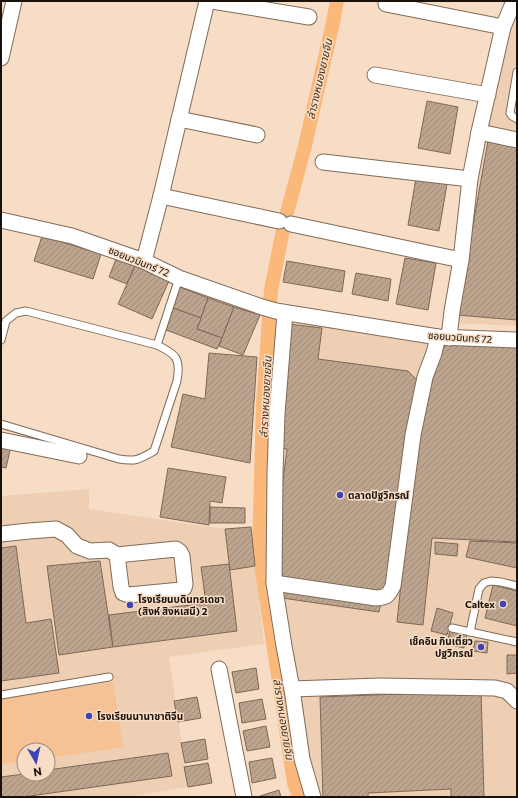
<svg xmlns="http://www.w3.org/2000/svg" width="518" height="798" viewBox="0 0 518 798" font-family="Commissioner,'Noto Sans Thai',sans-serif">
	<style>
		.built { fill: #eecfb3; fill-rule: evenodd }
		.garden { fill: #f6c293 }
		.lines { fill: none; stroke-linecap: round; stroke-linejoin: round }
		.canal { stroke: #fab87a; stroke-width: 14 }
		.building { fill: url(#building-hatch); stroke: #7e6854 }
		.lane-casing { stroke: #816b57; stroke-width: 9 }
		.street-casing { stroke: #816b57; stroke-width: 17 }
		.lane { stroke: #fff; stroke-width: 7 }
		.street { stroke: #fff; stroke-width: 15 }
		.poi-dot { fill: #3c44b8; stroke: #f7ddc6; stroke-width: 1.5 }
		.labels { text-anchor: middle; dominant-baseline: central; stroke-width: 3; stroke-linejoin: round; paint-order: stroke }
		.street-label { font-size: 10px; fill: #1a110a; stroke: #f7ddc6 }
		.poi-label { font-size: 10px; font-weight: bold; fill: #1a110a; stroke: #f7ddc6; text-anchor: start }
		.water-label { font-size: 11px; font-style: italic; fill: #4b3016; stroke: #f7ddc6 }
	</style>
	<defs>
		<pattern id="building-hatch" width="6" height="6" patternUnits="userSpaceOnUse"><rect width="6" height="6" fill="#bca48f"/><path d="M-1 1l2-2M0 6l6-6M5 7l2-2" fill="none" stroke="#a18c7a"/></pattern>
	</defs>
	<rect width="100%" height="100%" fill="#f7ddc6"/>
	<g class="built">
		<path d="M 517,1 L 517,326 L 456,323 L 486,130 L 506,29 Z"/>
		<path d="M 275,319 L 433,342 L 517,346 L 517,790 L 515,797 L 302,797 L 298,787 L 265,550 Z"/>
		<path d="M 89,489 L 89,509 L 225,529 L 251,527 L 264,644 L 169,657 L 188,787 L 128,797 L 1,797 L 1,496 ZM 24,750 L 48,750 L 48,774 L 24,774 Z"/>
	</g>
	<path class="garden" d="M 113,682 L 123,747 L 48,758 L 48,750 L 24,750 L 24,761 L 1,764 L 1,699 Z"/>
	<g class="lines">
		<path class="canal" d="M 299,797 L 294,783 L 279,682 L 259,551 L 263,404 L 271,290 L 285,220 L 305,146 L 333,22 L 337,1"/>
	</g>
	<g class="building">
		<path d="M 427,101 L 458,107 L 450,154 L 418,148 Z"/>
		<path d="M 488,141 L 517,147 L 517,320 L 457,315 Z"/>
		<path d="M 416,178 L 447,184 L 439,231 L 408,225 Z"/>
		<path d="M 42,236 L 101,254 L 93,279 L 34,261 Z"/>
		<path d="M 405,258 L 436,263 L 428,310 L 396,304 Z"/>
		<path d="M 116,259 L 135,266 L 127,284 L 109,277 Z"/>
		<path d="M 287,261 L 345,271 L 342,292 L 283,282 Z"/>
		<path d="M 135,266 L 169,281 L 152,319 L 118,304 Z"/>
		<path d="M 356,273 L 391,279 L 388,301 L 352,294 Z"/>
		<path d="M 180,287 L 208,298 L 201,318 L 173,308 Z"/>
		<path d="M 208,298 L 234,307 L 222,338 L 197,329 Z"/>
		<path d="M 234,307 L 260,315 L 243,355 L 219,346 Z"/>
		<path d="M 173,308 L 201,318 L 197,329 L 222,338 L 217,349 L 166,330 Z"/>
		<path d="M 289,324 L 322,328 L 318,359 L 408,371 L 417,380 L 386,580 L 379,612 L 275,597 L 275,542 L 287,449 L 277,447 Z"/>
		<path d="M 445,343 L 517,347 L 517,542 L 432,538 L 423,625 L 397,622 L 418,423 Z"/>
		<path d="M 209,353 L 257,357 L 250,463 L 171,447 L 183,394 L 205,399 Z"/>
		<path d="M 1,444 L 11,446 L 6,468 L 1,467 Z"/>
		<path d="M 168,468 L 226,477 L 222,503 L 210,501 L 209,525 L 160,517 Z"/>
		<path d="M 210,507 L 245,508 L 245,523 L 210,523 Z"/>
		<path d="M 251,527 L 255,566 L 230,570 L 225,529 Z"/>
		<path d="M 470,541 L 517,543 L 517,568 L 466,557 Z"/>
		<path d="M 435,542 L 458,544 L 457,556 L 435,554 Z"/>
		<path d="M 16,546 L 26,623 L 51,619 L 59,673 L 1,681 L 1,548 Z"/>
		<path d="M 100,561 L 113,647 L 59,655 L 47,566 Z"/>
		<path d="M 229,564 L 237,631 L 113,647 L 109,615 L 206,603 L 201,567 Z"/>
		<path d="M 493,585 L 517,591 L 517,626 L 485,618 Z"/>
		<path d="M 437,608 L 453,613 L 447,635 L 431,631 Z"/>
		<path d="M 450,630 L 467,633 L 464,648 L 447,644 Z"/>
		<path d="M 475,641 L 488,642 L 487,653 L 473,651 Z"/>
		<path d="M 507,655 L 517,655 L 517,673 L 507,674 Z"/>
		<path d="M 256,668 L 259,689 L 236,693 L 232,672 Z"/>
		<path d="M 481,691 L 484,797 L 451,797 L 451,789 L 368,793 L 368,797 L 323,797 L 320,697 Z"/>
		<path d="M 197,697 L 201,718 L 178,722 L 174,701 Z"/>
		<path d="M 262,699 L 266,719 L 242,723 L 239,703 Z"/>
		<path d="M 266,726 L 270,747 L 247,751 L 243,731 Z"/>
		<path d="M 205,739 L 208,759 L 185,763 L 181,743 Z"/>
		<path d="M 168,753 L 172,776 L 23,797 L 1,797 L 1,777 L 24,774 L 48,774 L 48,770 Z"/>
		<path d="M 272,758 L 276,778 L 252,783 L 249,762 Z"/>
		<path d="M 208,763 L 212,783 L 188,787 L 184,767 Z"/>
		<path d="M 279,790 L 281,797 L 257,797 Z"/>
	</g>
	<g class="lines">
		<g class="lane-casing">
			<g id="lane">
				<path d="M 517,72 L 510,113 L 512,116 L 517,119"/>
				<path d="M 1,340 L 6,321 L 16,313 L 26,311 L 157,345 C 176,354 181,358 177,381 L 154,451 C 140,459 136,462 119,459 L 1,424"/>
				<path d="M 157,345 L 179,278"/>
				<path d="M 452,628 L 517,642"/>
				<path d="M 470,632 L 479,589 L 484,583 L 491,581 L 501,582 L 517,586"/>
				<path d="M 1,695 L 109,677"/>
			</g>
		</g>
		<g class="street-casing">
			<g id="street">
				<path d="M 212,1 L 309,17"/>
				<path d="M 386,4 L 503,27"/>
				<path d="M 1,58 L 14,1"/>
				<path d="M 375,75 L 488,95"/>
				<path d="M 179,119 L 257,135"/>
				<path d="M 479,132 L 517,140"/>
				<path d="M 323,162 L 470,179"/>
				<path d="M 161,196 L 279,221"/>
				<path d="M 1,220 L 72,236 L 144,261 L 179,278 L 262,307 L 276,311 L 438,337 L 517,340"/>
				<path d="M 291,224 L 461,260"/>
				<path d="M 144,261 L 161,196 L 207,1"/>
				<path d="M 285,313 L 277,414 L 275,473 L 274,583 L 284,646 L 292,689 L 302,759 L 313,797"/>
				<path d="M 449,338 L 452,311 L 461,260 L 470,179 L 479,132 L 503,27 L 514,1"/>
				<path d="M 1,440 L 79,456"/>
				<path d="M 1,534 L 29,531 L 56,529 L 67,535 L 77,546 L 90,551 L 109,550 L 117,555 L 176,549 L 180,552 L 182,556 L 185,584 L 184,588 L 181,590 L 129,595 L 123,593 L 121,587 L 117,555"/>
				<path d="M 274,583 L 376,598 C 387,597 388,596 393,586 L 413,435 L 425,377 L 434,353 L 438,337"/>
				<path d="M 219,669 L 244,797"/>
				<path d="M 292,689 L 380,686 L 495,688 L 507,691 L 517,701"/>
			</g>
		</g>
		<use href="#lane" class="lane"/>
		<use href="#street" class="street"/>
	</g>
	<g class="poi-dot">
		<circle cx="340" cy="495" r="4"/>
		<circle cx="503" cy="604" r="4"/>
		<circle cx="130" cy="605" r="4"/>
		<circle cx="481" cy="647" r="4"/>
		<circle cx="89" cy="716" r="4"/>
	</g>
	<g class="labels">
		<g class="street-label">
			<text transform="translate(139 261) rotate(22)">ซอยนวมินทร์ 72</text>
			<text transform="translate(460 337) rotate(4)">ซอยนวมินทร์ 72</text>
		</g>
		<g class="poi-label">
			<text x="348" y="495">ตลาดปัฐวิกรณ์</text>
			<text x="138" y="599">โรงเรียนบดินทรเดชา<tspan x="138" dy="12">(สิงห์ สิงหเสนี) 2</tspan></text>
			<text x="495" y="604" text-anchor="end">Caltex</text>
			<text x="473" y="641" text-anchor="end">เช็คอิน กินเตี๋ยว<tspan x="473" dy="12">ปฐวิกรณ์</tspan></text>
			<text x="97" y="716">โรงเรียนนานาชาติจีน</text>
		</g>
		<g class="water-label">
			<text transform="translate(319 79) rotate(-77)">ลำรางหนองยายจีน</text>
			<text transform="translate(265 397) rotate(-87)">ลำรางหนองยายจีน</text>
			<text transform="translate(284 719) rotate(81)">ลำรางหนองยายจีน</text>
		</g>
	</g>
	<rect width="518" height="798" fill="none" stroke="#1a110a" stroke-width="4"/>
	<g transform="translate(36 762) rotate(171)"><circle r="19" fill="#f7ddc6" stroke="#9f8b7b"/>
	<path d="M0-3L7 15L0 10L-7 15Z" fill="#3c44b8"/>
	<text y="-6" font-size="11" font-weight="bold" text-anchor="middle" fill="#1a110a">N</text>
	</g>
</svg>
